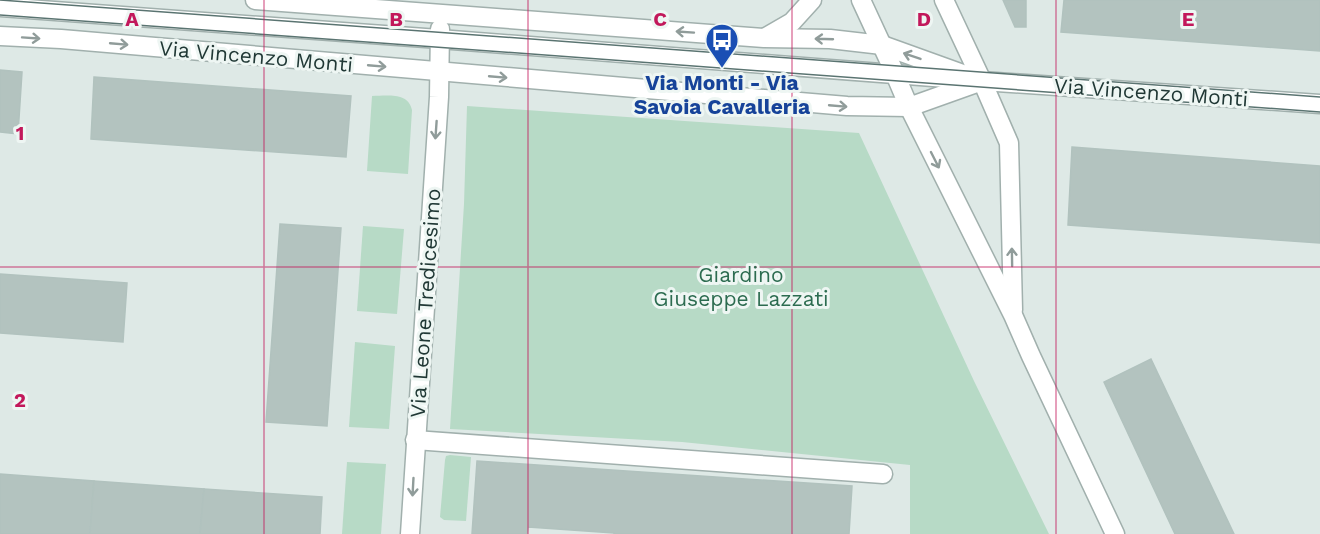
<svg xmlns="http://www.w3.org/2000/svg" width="1320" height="534" viewBox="0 0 1320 534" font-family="'Work Sans',sans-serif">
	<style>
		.green { fill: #b7dac6 }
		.building { fill: #b3c3bf; stroke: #b1c2be; stroke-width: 1.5 }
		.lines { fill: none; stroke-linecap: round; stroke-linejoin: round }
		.street-casing { stroke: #a1b0ad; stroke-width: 21 }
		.street { stroke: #fff; stroke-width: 18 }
		.tram { stroke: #5a7471; stroke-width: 1.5 }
		.oneway { stroke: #909c9a }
		.grid { fill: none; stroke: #c2185b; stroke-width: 1.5; stroke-opacity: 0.55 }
		.labels { text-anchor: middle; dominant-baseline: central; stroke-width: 6; stroke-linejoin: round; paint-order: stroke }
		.street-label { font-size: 21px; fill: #203835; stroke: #eef6f3 }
		.transit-label { font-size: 21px; font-weight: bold; fill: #164399; stroke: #eef6f3 }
		.park-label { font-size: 21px; fill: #2c6c50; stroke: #eef6f3 }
		.grid-label { font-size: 20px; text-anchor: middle; font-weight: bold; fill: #c2185b; stroke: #eef6f3; stroke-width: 6; stroke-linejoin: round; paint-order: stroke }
	</style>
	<rect width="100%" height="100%" fill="#dee9e6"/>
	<g class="green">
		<path d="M 372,96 C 387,96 408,92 412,110 L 408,174 L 367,171 Z"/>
		<path d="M 467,106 L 859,133 L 974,381 L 1049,534 L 910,534 L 910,465 L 682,442 L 450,429 L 464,204 Z"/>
		<path d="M 363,226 L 404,229 L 397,314 L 357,311 Z"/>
		<path d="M 355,342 L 395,346 L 389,429 L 349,427 Z"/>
		<path d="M 450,455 L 471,457 L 466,521 L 444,520 L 440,517 L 445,460 L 446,456 Z"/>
		<path d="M 347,462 L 386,464 L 381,534 L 342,534 Z"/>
	</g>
	<g class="building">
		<path d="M 1003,0 L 1026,0 L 1026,27 L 1015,27 Z"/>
		<path d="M 1064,0 L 1320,0 L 1320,51 L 1061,32 Z"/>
		<path d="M 0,70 L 22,72 L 18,134 L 0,132 Z"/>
		<path d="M 94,77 L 351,96 L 346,157 L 91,139 Z"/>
		<path d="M 1072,147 L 1320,166 L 1320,243 L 1068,225 Z"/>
		<path d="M 280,224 L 341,228 L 327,426 L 266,422 Z"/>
		<path d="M 0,274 L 127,283 L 123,342 L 0,333 Z"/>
		<path d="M 1151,359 L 1234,534 L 1175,534 L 1104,382 Z"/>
		<path d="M 477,461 L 852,486 L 849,534 L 614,534 L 614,533 L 528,527 L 527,534 L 472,534 Z"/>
		<path d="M 0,474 L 94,481 L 90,534 L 0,534 Z"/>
		<path d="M 94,481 L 204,489 L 200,534 L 90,534 Z"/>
		<path d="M 204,489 L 322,497 L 320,534 L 200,534 Z"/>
	</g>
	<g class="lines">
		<g class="street-casing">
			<g id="street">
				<path d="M 255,0 L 764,38 L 830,39 L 882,45 L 982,81 L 1320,104"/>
				<path d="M 861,0 L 892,67 L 909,107 L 1013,315 L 1031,356 L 1115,534"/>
				<path d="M 944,0 L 982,81 L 1009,143 L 1013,310"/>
				<path d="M 0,7 L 439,39 L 959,79"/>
				<path d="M 0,36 L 61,39 L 847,106 L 909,107 L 982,81"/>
				<path d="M 766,37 L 792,22 L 812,0"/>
				<path d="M 415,440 L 883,474"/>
				<path d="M 410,534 L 439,97 L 440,29"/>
			</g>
		</g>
		<use href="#street" class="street"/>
		<g class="tram">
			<path d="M 0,0 L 1320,97"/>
			<path d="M 0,15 L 1320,112"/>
		</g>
	</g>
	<defs><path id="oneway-shaft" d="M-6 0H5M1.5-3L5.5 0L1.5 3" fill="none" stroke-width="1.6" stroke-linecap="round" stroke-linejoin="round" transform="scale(1.5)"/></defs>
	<g class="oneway">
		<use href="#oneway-shaft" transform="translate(685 32) rotate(-176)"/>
		<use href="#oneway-shaft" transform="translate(31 38) rotate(4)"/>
		<use href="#oneway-shaft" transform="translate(824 39) rotate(-178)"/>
		<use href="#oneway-shaft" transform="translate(119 44) rotate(5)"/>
		<use href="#oneway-shaft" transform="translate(912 56) rotate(-161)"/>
		<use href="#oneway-shaft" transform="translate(377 66) rotate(5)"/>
		<use href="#oneway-shaft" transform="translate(498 77) rotate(5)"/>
		<use href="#oneway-shaft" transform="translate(838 106) rotate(5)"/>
		<use href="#oneway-shaft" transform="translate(436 130) rotate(94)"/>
		<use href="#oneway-shaft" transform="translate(935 160) rotate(63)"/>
		<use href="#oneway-shaft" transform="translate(1012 257) rotate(-91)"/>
		<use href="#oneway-shaft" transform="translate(413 487) rotate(93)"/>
	</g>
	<path class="grid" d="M 264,0 L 264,534M 528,0 L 528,534M 792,0 L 792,534M 1056,0 L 1056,534M 0,267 L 1320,267"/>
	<defs>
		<g id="bus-pin" transform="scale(1.725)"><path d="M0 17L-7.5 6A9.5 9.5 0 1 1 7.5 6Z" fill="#1a4fb4" stroke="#eef6f3"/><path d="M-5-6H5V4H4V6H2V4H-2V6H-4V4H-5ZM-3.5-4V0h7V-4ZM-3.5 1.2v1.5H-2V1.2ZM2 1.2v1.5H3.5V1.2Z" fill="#fff"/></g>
	</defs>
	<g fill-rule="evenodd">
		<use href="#bus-pin" x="722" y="40"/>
	</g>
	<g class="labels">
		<g class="street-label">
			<text transform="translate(256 56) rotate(5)">Via Vincenzo Monti</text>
			<text transform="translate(1151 92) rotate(4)">Via Vincenzo Monti</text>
			<text transform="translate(425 303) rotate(-86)">Via Leone Tredicesimo</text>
		</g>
		<g class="transit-label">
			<text x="722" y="82">Via Monti - Via<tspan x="722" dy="24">Savoia Cavalleria</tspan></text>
		</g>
		<g class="park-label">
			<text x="741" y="274">Giardino<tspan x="741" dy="24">Giuseppe Lazzati</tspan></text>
		</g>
	</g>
	<g class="grid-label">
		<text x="132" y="26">A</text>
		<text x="396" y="26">B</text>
		<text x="660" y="26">C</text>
		<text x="924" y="26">D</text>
		<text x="1188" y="26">E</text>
		<text x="20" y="140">1</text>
		<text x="20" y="407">2</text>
	</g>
</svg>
